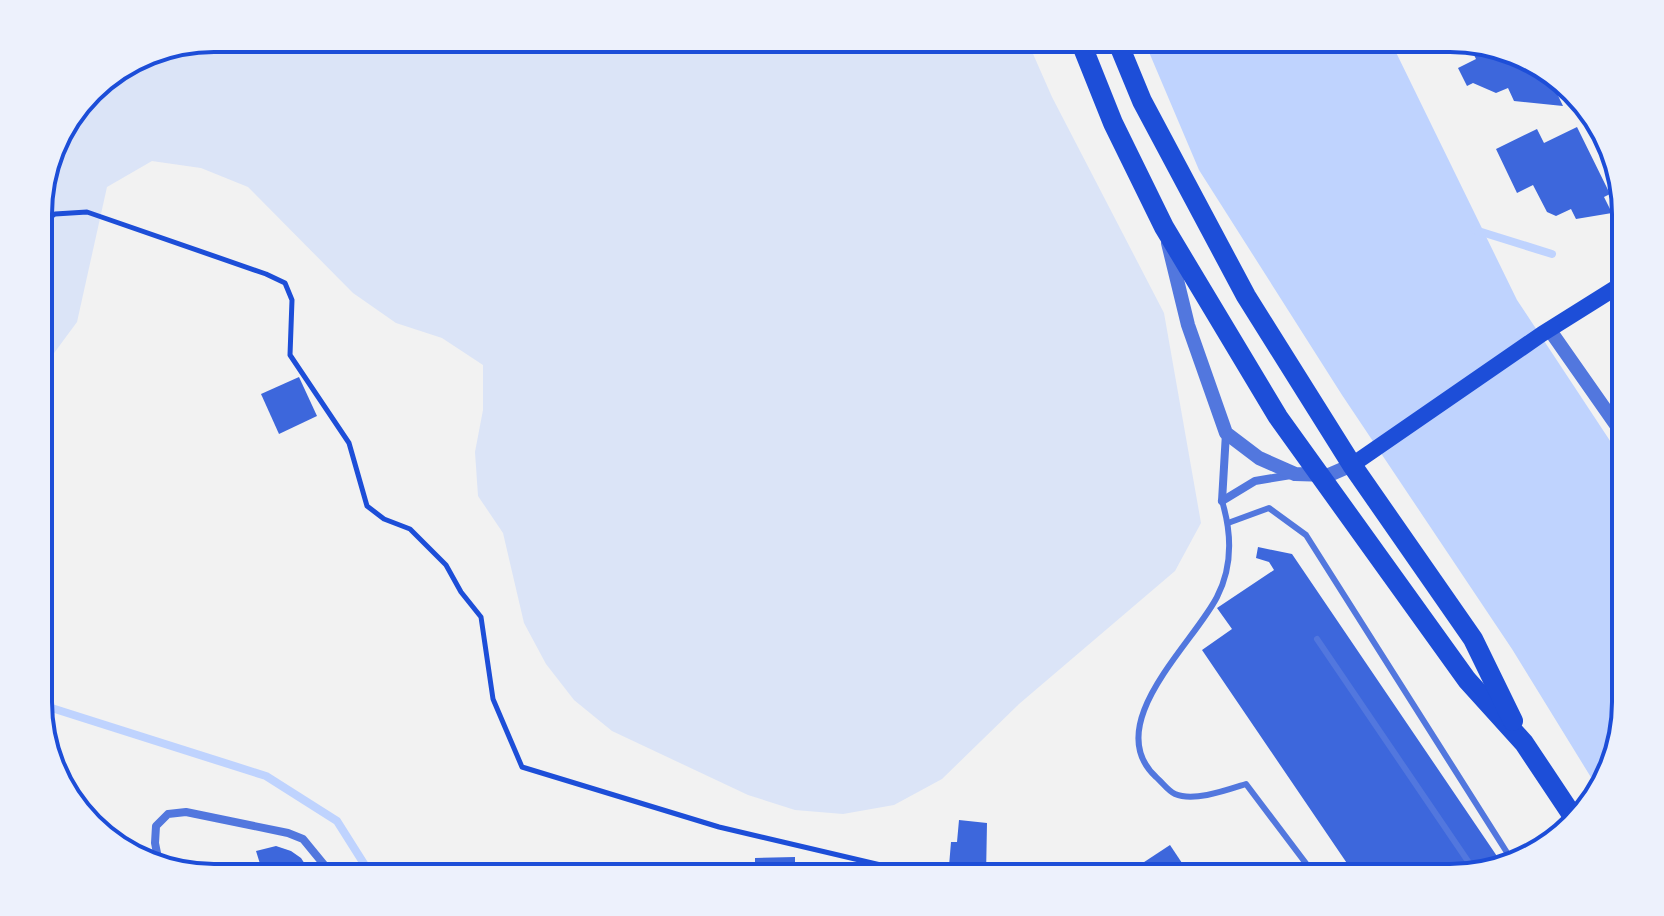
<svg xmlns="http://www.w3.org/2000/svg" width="1664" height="916" viewBox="0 0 1664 916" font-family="Ubuntu,sans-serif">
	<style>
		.green { fill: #dbe4f7 }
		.water { fill: #bfd3fe }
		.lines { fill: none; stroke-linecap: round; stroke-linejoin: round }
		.stream { stroke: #bfd3fe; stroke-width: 8 }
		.building { fill: #3d67dc }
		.path { stroke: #1d4ed8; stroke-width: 5 }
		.service { stroke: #5277de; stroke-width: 6 }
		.minor { stroke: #5277de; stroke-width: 8 }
		.tertiary { stroke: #5277de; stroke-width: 14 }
		.secondary { stroke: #1d4ed8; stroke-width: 16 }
		.primary { stroke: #1d4ed8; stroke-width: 20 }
		.rim { fill: none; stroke: #1d4ed8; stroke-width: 4 }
	</style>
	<rect width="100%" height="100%" fill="#f2f2f2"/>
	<path class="green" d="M 214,38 L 1026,38 L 1052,97 L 1164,313 L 1201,523 L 1175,571 L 1019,704 L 942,779 L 894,805 L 843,814 L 795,810 L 748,795 L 612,731 L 574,700 L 546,664 L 524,623 L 503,533 L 478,496 L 475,452 L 483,410 L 483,365 L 442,338 L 396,323 L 353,293 L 248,187 L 201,168 L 152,161 L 107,187 L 77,322 L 46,364 L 39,367 L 39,192 L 56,136 L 98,82 L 147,51 Z"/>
	<path class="water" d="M 1143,38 L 1389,38 L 1517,300 L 1626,465 L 1626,713 L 1600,792 L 1512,649 L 1342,395 L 1199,170 Z"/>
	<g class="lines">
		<g class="stream">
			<path d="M 1475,230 L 1552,254"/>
			<path d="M 39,704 L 266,776 L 337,821 L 373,878"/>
		</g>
	</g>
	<g class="building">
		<path d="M 1468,43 L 1537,61 L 1554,77 L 1556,81 L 1552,83 L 1563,106 L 1514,101 L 1508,88 L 1496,93 L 1473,83 L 1467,86 L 1458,68 L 1476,59 Z"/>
		<path d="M 1577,127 L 1610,194 L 1604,197 L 1612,213 L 1576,219 L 1571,209 L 1556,216 L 1547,212 L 1533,185 L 1517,193 L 1496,149 L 1537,129 L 1544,143 Z"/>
		<path d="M 299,377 L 317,416 L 279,434 L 261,394 Z"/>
		<path d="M 1258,547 L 1292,554 L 1503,865 L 1461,878 L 1357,878 L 1202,650 L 1232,629 L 1217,608 L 1274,570 L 1269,562 L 1256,558 Z"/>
		<path d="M 959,820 L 987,823 L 986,876 L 960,873 L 960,871 L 954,870 L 954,867 L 949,866 L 951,842 L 957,842 Z"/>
		<path d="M 1170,845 L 1192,878 L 1132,878 L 1129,872 Z"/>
		<path d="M 276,846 L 291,851 L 301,858 L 314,878 L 286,878 L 285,871 L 295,862 L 276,876 L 273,864 L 261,867 L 256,851 Z"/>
		<path d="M 795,857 L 795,878 L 755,878 L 755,858 Z"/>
	</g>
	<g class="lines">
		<path class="path" d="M 39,225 L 55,214 L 87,212 L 266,274 L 285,283 L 292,300 L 290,355 L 349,443 L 367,506 L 384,519 L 410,529 L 446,565 L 461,592 L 481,617 L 493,699 L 522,767 L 719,827 L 936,878"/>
		<g class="service">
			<path d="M 1222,501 C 1232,534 1233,566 1217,597 C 1193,644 1100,725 1156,777 C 1162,782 1168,791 1175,794 C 1194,802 1227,790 1246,784 L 1317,878"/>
			<path d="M 1228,523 L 1269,508 L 1306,535 L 1513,862"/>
			<path d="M 1317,639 L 1476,873"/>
		</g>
		<g class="minor">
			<path d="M 1222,501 L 1255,481 L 1291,475"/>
			<path d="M 1222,501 L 1226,433"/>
			<path d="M 159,863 L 155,843 L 156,826 L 168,814 L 186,812 L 288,833 L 303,839 L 335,878"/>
		</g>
		<g class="tertiary">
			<path d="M 1168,243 L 1188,325 L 1226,433 L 1259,458 L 1295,474 L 1329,475 L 1352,465"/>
			<path d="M 1549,329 L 1626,439"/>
		</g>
		<g class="secondary">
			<path d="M 1595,116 L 1598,120"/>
			<path d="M 1352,465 L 1542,334 L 1617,287 L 1626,275"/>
		</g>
		<g class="primary">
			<path d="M 1079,38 L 1113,123 L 1164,227 L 1278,417 L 1467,680 L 1524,743 L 1574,818"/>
			<path d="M 1116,38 L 1142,101 L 1246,296 L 1352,465 L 1473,639 L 1513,721"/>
		</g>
	</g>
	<path d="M0 0H1664V916H0ZM214 52H1450A162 162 0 0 1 1612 214V702A162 162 0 0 1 1450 864H214A162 162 0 0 1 52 702V214A162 162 0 0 1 214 52Z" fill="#edf1fc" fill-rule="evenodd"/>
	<path class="rim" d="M214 52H1450A162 162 0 0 1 1612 214V702A162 162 0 0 1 1450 864H214A162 162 0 0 1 52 702V214A162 162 0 0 1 214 52Z"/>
</svg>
